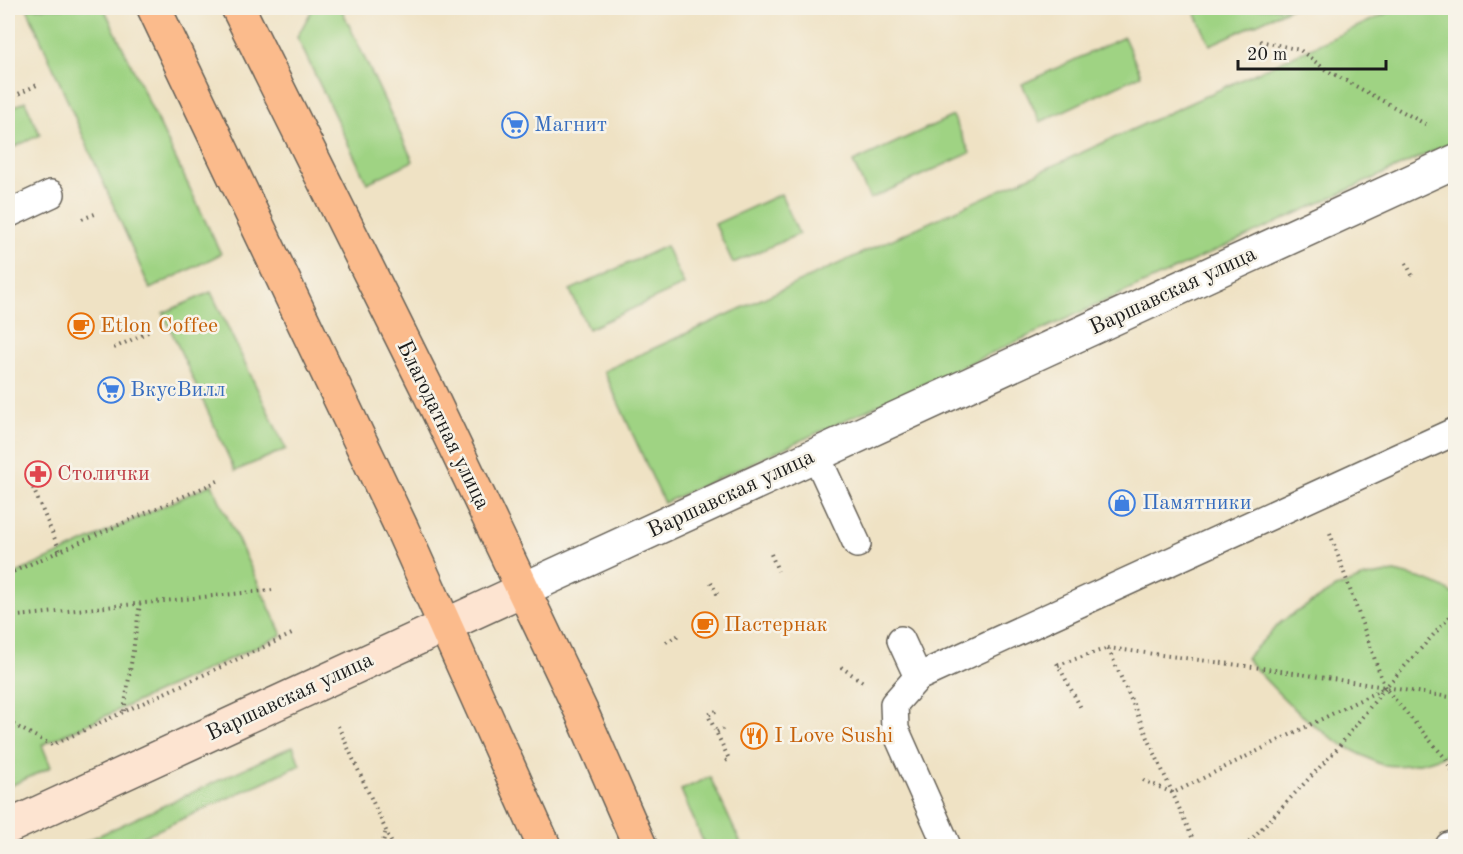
<svg xmlns="http://www.w3.org/2000/svg" width="1463" height="854" viewBox="0 0 1463 854" font-family="'Old Standard TT',serif">
	<style>
		.green { fill: #9fd383; stroke: #5e7850; stroke-width: 1.5 }
		.lines { fill: none; stroke-linecap: round; stroke-linejoin: round }
		.lane-casing { stroke: #666157; stroke-width: 30 }
		.street-casing { stroke: #666157; stroke-width: 36 }
		.secondary-casing { stroke: #666157; stroke-width: 36 }
		.primary-casing { stroke: #666157; stroke-width: 36 }
		.path { stroke: #666157; stroke-width: 4; stroke-dasharray: 1.5 4.5; stroke-linecap: butt }
		.lane { stroke: #fff; stroke-width: 27 }
		.street { stroke: #fff; stroke-width: 33 }
		.secondary { stroke: #fde4d1; stroke-width: 33 }
		.primary { stroke: #fbbb8c; stroke-width: 33 }
		.labels { text-anchor: middle; dominant-baseline: central; stroke-width: 5; stroke-linejoin: round; paint-order: stroke }
		.shop-label { font-size: 22px; fill: #366cbe; stroke: #f7f3e8; text-anchor: start }
		.street-label { font-size: 22px; fill: #1c1c1c; stroke: #f7f3e8 }
		.food-label { font-size: 22px; fill: #c56008; stroke: #f7f3e8; text-anchor: start }
		.health-label { font-size: 22px; fill: #be3a42; stroke: #f7f3e8; text-anchor: start }
	</style>
	<rect width="100%" height="100%" fill="#f7f3e8"/>
	<filter id="ink" filterUnits="userSpaceOnUse"><feTurbulence type="fractalNoise" baseFrequency=".0167" numOctaves="2"/><feDisplacementMap in="SourceGraphic" scale="12" xChannelSelector="R" yChannelSelector="G"/><feConvolveMatrix kernelMatrix="1 2 1 2 8 2 1 2 1" color-interpolation-filters="sRGB"/></filter>
	<filter id="wash" filterUnits="userSpaceOnUse"><feTurbulence type="fractalNoise" baseFrequency=".008" numOctaves="4" result="noise"/><feDisplacementMap in="SourceGraphic" scale="24" xChannelSelector="R" yChannelSelector="G"/><feGaussianBlur stdDeviation="1.35" result="paint"/><feColorMatrix in="noise" values="0 0 0 0 0 0 0 0 0 0 0 0 0 0 0 0 0 1.4 0 .05"/><feComposite in="paint" operator="in"/></filter>
	<g filter="url(#wash)">
		<rect width="100%" height="100%" fill="#efe2c4"/>
		<g class="green">
			<path d="M 27,8 L 104,8 L 221,254 L 150,289 Z"/>
			<path d="M 318,8 L 341,8 L 413,161 L 367,183 L 297,37 L 312,10 Z"/>
			<path d="M 1193,8 L 1291,8 L 1210,45 Z"/>
			<path d="M 1398,8 L 1455,8 L 1455,141 L 664,503 L 604,371 Z"/>
			<path d="M 1124,37 L 1141,75 L 1040,122 L 1022,84 Z"/>
			<path d="M 25,101 L 40,135 L 8,150 L 8,110 Z"/>
			<path d="M 953,116 L 970,153 L 870,199 L 853,162 Z"/>
			<path d="M 781,194 L 799,234 L 733,263 L 715,224 Z"/>
			<path d="M 666,246 L 684,285 L 588,329 L 570,290 Z"/>
			<path d="M 211,292 L 286,449 L 235,471 L 163,313 Z"/>
			<path d="M 212,484 L 282,635 L 42,745 L 51,767 L 8,787 L 8,577 Z"/>
			<path d="M 1394,572 C 1416,577 1436,581 1455,595 L 1455,750 C 1436,761 1406,768 1384,765 C 1377,764 1369,758 1362,755 C 1316,734 1279,696 1246,658 L 1282,621 L 1335,588 L 1365,577 Z"/>
			<path d="M 293,746 L 300,765 L 123,846 L 76,846 Z"/>
			<path d="M 710,777 L 742,846 L 705,846 L 681,790 Z"/>
		</g>
	</g>
	<g filter="url(#ink)">
		<g class="lines">
			<g class="lane-casing">
				<g id="lane">
					<path d="M 8,214 L 51,194"/>
					<path d="M 816,455 L 857,544"/>
					<path d="M 901,640 L 918,677"/>
					<path d="M 947,846 L 895,729 L 894,704 L 918,677 L 1456,431"/>
					<path d="M 1449,846 L 1456,844"/>
				</g>
			</g>
			<g class="street-casing">
				<path id="street" d="M 522,590 L 1456,161"/>
			</g>
			<g class="secondary-casing">
				<path id="secondary" d="M 8,827 L 522,590"/>
			</g>
			<g class="primary-casing">
				<g id="primary">
					<path d="M 154,8 L 402,529 L 544,846"/>
					<path d="M 238,8 L 427,388 L 581,711 L 640,846"/>
				</g>
			</g>
			<g class="path">
				<path d="M 1260,41 L 1300,50 L 1326,70 L 1429,126"/>
				<path d="M 8,99 L 39,84"/>
				<path d="M 82,219 L 95,214"/>
				<path d="M 1406,263 L 1414,279"/>
				<path d="M 114,348 L 148,332"/>
				<path d="M 33,488 L 60,551"/>
				<path d="M 1330,533 L 1385,688 L 1446,759 L 1456,781"/>
				<path d="M 771,554 L 778,571"/>
				<path d="M 8,574 L 218,481"/>
				<path d="M 711,582 L 719,598"/>
				<path d="M 8,617 L 272,590"/>
				<path d="M 666,642 L 681,634"/>
				<path d="M 1108,648 L 1261,668 L 1456,698"/>
				<path d="M 1057,663 L 1081,708"/>
				<path d="M 1058,665 L 1108,648 L 1196,846"/>
				<path d="M 841,667 L 863,682"/>
				<path d="M 124,711 L 140,604"/>
				<path d="M 716,711 L 708,715 L 729,759 L 722,763"/>
				<path d="M 8,722 L 52,745 L 294,633"/>
				<path d="M 338,726 L 393,846"/>
				<path d="M 717,732 L 723,729"/>
				<path d="M 1143,780 L 1173,793 L 1382,689"/>
				<path d="M 382,846 L 386,830"/>
				<path d="M 1245,846 L 1336,750 L 1385,688 L 1456,610"/>
			</g>
			<use href="#lane" class="lane"/>
			<use href="#street" class="street"/>
			<use href="#secondary" class="secondary"/>
			<use href="#primary" class="primary"/>
		</g>
	</g>
	<defs>
		<g id="supermarket-ring" transform="scale(1.35)"><circle r="9.5" fill="#f7f3e8" stroke="#3f7fe0" stroke-width="1.5"/><path d="M-6-5.5h2.5l.6 2H6L4.5 2H-2.5L-4.4-4H-6ZM-1.5 3.2a1.3 1.3 0 1 0 .1 0ZM3 3.2a1.3 1.3 0 1 0 .1 0Z" fill="#3f7fe0"/></g>
		<g id="cafe-ring" transform="scale(1.35)"><circle r="9.5" fill="#f7f3e8" stroke="#e8710a" stroke-width="1.5"/><path d="M-5.5-4.5H6V0H3Q3 3.5 0 3.5H-2.5Q-5.5 3.5-5.5 0ZM3-3.2v2h1.7v-2ZM-6 4.5H4V6H-6Z" fill="#e8710a"/></g>
		<g id="pharmacy-ring" transform="scale(1.35)"><circle r="9.5" fill="#f7f3e8" stroke="#e0444e" stroke-width="1.5"/><path d="M-2-6h4v4h4v4h-4v4h-4v-4h-4v-4h4Z" fill="#e0444e"/></g>
		<g id="shop-ring" transform="scale(1.35)"><circle r="9.5" fill="#f7f3e8" stroke="#3f7fe0" stroke-width="1.5"/><path d="M-5-2.5h2.3a2.7 3.5 0 0 1 5.4 0H5L5.5 6h-11ZM-1.5-2.5h3a1.5 2.3 0 0 0-3 0Z" fill="#3f7fe0"/></g>
		<g id="restaurant-ring" transform="scale(1.35)"><circle r="9.5" fill="#f7f3e8" stroke="#e8710a" stroke-width="1.5"/><path d="M-5-6h1v4h1v-4h1v4h1v-4h1v5L-1.5 .5V6h-2V.5L-5-1ZM5-6V6H3V1.5H1.5Q1.5-4 5-6Z" fill="#e8710a"/></g>
	</defs>
	<g fill-rule="evenodd">
		<use href="#supermarket-ring" x="515" y="125"/>
		<use href="#cafe-ring" x="81" y="326"/>
		<use href="#supermarket-ring" x="111" y="390"/>
		<use href="#pharmacy-ring" x="38" y="474"/>
		<use href="#shop-ring" x="1122" y="503"/>
		<use href="#cafe-ring" x="705" y="625"/>
		<use href="#restaurant-ring" x="754" y="736"/>
	</g>
	<g class="labels">
		<g class="shop-label">
			<text x="534" y="125">Магнит</text>
			<text x="130" y="390">ВкусВилл</text>
			<text x="1142" y="503">Памятники</text>
		</g>
		<g class="street-label">
			<text transform="translate(1173 291) rotate(-25)">Варшавская улица</text>
			<text transform="translate(443 425) rotate(64)">Благодатная улица</text>
			<text transform="translate(731 494) rotate(-25)">Варшавская улица</text>
			<text transform="translate(290 697) rotate(-25)">Варшавская улица</text>
		</g>
		<g class="food-label">
			<text x="100" y="326">Etlon Coffee</text>
			<text x="724" y="625">Пастернак</text>
			<text x="774" y="736">I Love Sushi</text>
		</g>
		<g class="health-label">
			<text x="57" y="474">Столички</text>
		</g>
	</g>
	<rect width="1463" height="854" fill="none" stroke="#f7f3e8" stroke-width="30"/>
	<path d="M1238 60v9h148v-9" fill="none" stroke="#1c1c1c" stroke-width="3"/>
	<text x="1247" y="60" font-size="18" fill="#1c1c1c" stroke="#f7f3e8" stroke-width="4.5" paint-order="stroke">20 m</text>
</svg>
